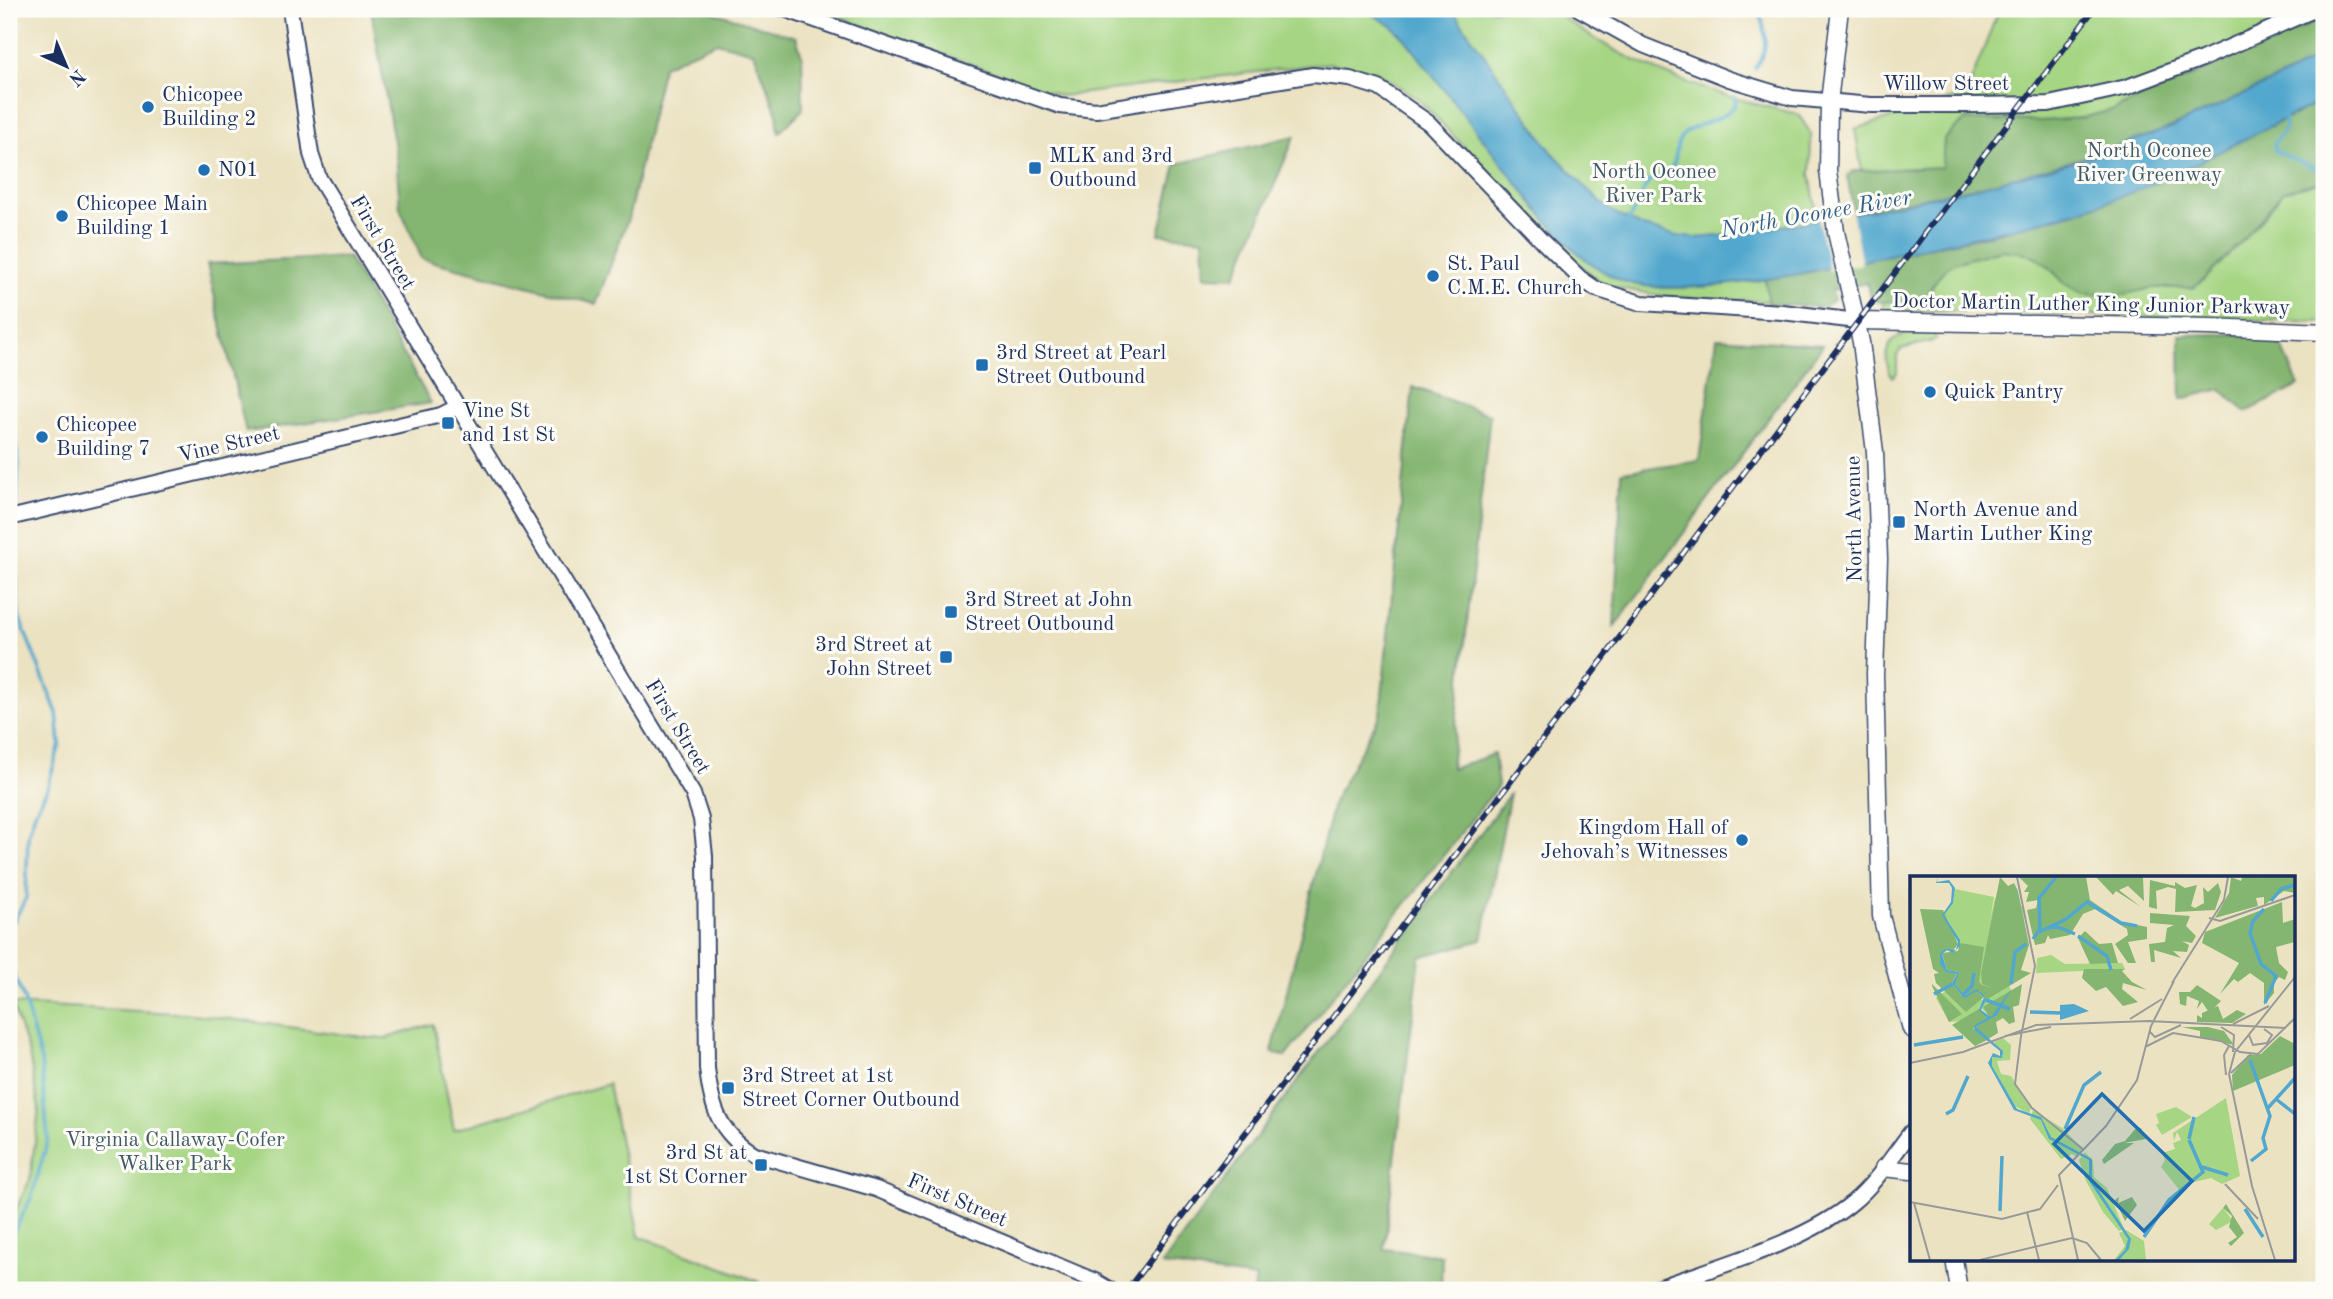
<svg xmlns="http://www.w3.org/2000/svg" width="2333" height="1299" viewBox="0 0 2333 1299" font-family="'Old Standard TT',serif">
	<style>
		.green { fill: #a6d583; stroke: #608270; stroke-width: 2 }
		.forest { fill: #84b671; stroke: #507268; stroke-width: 2 }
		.water { fill: #51a7cd; stroke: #366b96; stroke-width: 2 }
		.pier { fill: #ebe2c1 }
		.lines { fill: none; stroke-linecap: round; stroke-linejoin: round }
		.stream { stroke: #51a7cd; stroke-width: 3.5 }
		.tertiary-casing { stroke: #3a4a6d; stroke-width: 18 }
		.secondary-casing { stroke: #3a4a6d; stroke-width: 19 }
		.tertiary { stroke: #fff; stroke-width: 14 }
		.secondary { stroke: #fff; stroke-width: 16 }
		.rail-casing { stroke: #1b2f5e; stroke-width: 6 }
		.rail { stroke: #fdfcf7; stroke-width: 3.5; stroke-dasharray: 10; stroke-linecap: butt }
		.poi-dot { fill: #1f6fb2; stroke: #fdfcf7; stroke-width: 2.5 }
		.labels { text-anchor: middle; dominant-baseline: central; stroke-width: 6; stroke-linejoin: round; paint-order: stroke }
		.street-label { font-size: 21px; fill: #1b2f5e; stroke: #fdfcf7 }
		.poi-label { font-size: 21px; fill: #1b2f5e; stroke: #fdfcf7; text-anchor: start }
		.park-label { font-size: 21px; fill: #3e5867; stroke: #fdfcf7 }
		.water-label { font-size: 23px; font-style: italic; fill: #315f8a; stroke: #fdfcf7 }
		.inset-river { fill: none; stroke: #51a7cd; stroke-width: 3.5 }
		.inset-road { fill: none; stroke: #989a99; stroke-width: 2 }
		.view { fill: #1f6fb2; fill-opacity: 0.15; stroke: #1f6fb2; stroke-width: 3.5 }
		.inset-edge { fill: none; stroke: #1b2f5e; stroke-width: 3.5 }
	</style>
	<rect width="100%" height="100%" fill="#fdfcf7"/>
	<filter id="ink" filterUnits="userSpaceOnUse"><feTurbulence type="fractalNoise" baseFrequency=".0143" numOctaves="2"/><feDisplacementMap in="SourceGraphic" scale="14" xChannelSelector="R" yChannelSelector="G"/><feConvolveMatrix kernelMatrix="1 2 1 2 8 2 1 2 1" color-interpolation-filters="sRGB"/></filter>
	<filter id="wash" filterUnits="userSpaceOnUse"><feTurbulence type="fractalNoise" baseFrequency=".00686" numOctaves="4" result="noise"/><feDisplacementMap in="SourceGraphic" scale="28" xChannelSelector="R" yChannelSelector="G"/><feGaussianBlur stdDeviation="1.57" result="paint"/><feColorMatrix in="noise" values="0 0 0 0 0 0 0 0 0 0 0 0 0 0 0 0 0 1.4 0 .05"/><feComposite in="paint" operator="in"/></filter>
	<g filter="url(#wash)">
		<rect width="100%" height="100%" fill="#ebe2c1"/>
		<g class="green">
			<path d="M 815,9 L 1552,9 C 1623,65 1711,95 1798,114 L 1811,134 L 1810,175 L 1832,296 L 1824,304 L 1669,297 L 1603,285 L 1553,239 L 1417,98 L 1376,72 L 1329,63 L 1061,96 Z"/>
			<path d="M 1999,9 L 2324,9 L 2324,322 L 1884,309 L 1855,129 L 1966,95 Z"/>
			<path d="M 1911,333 L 1935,334 L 1936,338 L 1932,341 L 1901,349 L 1897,356 L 1897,373 L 1892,377 C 1881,356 1886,336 1911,333 Z"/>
			<path d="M 12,1004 L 193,1014 L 370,1038 L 387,1038 L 433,1024 L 454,1130 L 608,1084 L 639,1236 L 760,1282 L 756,1290 L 9,1290 L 9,1223 L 30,1180 L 39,1109 L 29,1054 Z"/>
		</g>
		<g class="forest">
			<path d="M 371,9 L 703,9 L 796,37 L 802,56 L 803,109 L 779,133 L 777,114 L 754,52 L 716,42 L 663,66 L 628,219 L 596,304 L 422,259 L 400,208 L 396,154 Z"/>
			<path d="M 2324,18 L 2324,54 L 2288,74 L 2187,121 L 2120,147 L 1999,182 L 1854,213 L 1847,176 L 1854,171 L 1942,167 L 1944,139 L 1965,120 L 2042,121 L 2081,118 L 2116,109 Z"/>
			<path d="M 2324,101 L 2324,181 L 2284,191 L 2248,235 L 2206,278 L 2193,288 L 2152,288 L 2118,296 L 2083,294 L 2065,284 L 2048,266 L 2038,259 L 2025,253 L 2001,250 L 1954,263 L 1944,270 L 1932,286 L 1929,300 L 1879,302 L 1870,296 L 1867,283 L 1832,290 L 1834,300 L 1822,307 L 1769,304 L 1765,279 L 1881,257 L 2003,232 L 2296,115 L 2300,111 Z"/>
			<path d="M 1295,136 L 1235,277 L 1205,276 L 1203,239 L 1159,234 L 1176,164 Z"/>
			<path d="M 348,257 L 431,403 L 246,432 L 207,264 Z"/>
			<path d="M 2240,334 L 2281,344 L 2299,386 L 2246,412 L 2221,389 L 2181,399 L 2180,335 Z"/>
			<path d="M 1717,338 L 1823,345 L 1614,627 L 1622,472 L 1699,460 Z"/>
			<path d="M 1413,387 L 1490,415 L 1451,769 L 1494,754 L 1498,786 L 1285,1057 L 1272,1052 L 1334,800 L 1380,715 Z"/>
			<path d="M 1510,793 L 1482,940 L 1420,957 L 1384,1249 L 1442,1256 L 1441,1290 L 1254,1290 L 1256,1278 L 1162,1265 Z"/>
		</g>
		<path class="water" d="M 1363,9 L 1452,9 L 1552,152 L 1597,199 L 1611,211 L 1643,227 L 1678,236 L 1695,238 L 1731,235 L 1867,211 L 1982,186 L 2086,158 L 2170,128 L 2288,74 L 2324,54 L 2324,101 C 2256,130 2192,170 2122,196 C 2059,220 1996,232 1931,246 C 1861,261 1678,308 1615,278 C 1564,253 1531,200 1497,157 C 1466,118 1435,78 1405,39 L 1392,26 Z"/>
		<path class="pier" d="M 1852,210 L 1862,264 L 1829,271 L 1817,215 Z"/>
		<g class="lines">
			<g class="stream">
				<path d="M 1755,68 C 1770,50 1766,29 1758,9"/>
				<path d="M 2284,117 L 2285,129 L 2274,143 L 2275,151 L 2324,172"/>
				<path d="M 1627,223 C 1636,210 1640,192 1650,181 C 1657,174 1667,176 1672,167 C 1679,156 1673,143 1685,133 C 1702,120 1724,122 1736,103 L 1734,97"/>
				<path d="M 9,410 L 19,462 L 16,512"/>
				<path d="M 9,930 L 26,898 L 28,835 L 35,812 L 47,789 L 60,744 L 57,713 L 19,617 L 14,537 L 15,519"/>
				<path d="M 9,952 L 11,969 L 24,999 L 41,1061 L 48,1140 L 31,1198 L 9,1241"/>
			</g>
		</g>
	</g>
	<g filter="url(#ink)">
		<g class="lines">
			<g class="tertiary-casing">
				<g id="tertiary">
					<path d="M 290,9 L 311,154 L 319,178 L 693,794 L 701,819 L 705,856 L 707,1068 C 711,1107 719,1133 754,1154 L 876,1189 L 1095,1281 L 1110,1290"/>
					<path d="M 784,9 L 1060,106 L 1096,110 L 1313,75 L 1350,79 L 1379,88 L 1429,123 L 1543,242 L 1580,278 L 1596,289 L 1641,303 L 1782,312 L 1857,321"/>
					<path d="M 1579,9 L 1643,45 L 1729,79 L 1792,98 L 1871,105 L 1974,105 L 2049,104 L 2127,87 L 2202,59 L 2316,9"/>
					<path d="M 9,518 L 441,415 L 457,407"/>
					<path d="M 1652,1290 C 1714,1267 1803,1244 1853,1202 C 1876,1183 1893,1155 1911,1132"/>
				</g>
			</g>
			<g class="secondary-casing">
				<g id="secondary">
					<path d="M 1840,9 L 1829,102 L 1828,171 L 1836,232 L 1861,342 L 1875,452 L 1879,559 L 1875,674 L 1881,916 L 1911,1029"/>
					<path d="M 1857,321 L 2210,327 L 2324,332"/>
					<path d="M 1883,1168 L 1911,1171"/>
					<path d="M 1954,1259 L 1959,1290"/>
				</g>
			</g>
			<use href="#tertiary" class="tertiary"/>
			<use href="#secondary" class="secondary"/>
			<g class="rail-casing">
				<path id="rail" d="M 1127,1290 L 2094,9"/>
			</g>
			<use href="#rail" class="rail"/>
		</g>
	</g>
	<g class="poi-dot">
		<circle cx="148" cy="107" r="7"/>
		<rect x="1028" y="161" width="14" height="14" rx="3.5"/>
		<circle cx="204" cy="170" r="7"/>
		<circle cx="62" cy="216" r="7"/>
		<circle cx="1433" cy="276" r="7"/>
		<rect x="975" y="358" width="14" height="14" rx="3.5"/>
		<circle cx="1930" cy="392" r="7"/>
		<rect x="441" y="416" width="14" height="14" rx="3.5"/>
		<circle cx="42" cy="437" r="7"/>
		<rect x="1892" y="515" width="14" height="14" rx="3.5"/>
		<rect x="944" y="605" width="14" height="14" rx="3.5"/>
		<rect x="939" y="650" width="14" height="14" rx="3.5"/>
		<circle cx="1742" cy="840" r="7"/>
		<rect x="721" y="1081" width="14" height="14" rx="3.5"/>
		<rect x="754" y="1158" width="14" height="14" rx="3.5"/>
	</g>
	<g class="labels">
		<g class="street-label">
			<text x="1946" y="84">Willow Street</text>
			<text transform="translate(382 243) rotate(59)">First Street</text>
			<text transform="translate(2091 305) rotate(1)">Doctor Martin Luther King Junior Parkway</text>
			<text transform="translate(229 445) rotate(-13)">Vine Street</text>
			<text transform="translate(1855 519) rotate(-91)">North Avenue</text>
			<text transform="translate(677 727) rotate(59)">First Street</text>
			<text transform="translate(957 1201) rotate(23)">First Street</text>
		</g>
		<g class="poi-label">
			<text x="162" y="95">Chicopee<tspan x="162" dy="24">Building 2</tspan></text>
			<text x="1049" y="156">MLK and 3rd<tspan x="1049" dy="24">Outbound</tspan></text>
			<text x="218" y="170">N01</text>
			<text x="76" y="204">Chicopee Main<tspan x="76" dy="24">Building 1</tspan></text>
			<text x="1447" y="264">St. Paul<tspan x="1447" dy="24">C.M.E. Church</tspan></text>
			<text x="996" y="353">3rd Street at Pearl<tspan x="996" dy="24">Street Outbound</tspan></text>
			<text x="1944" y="392">Quick Pantry</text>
			<text x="462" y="411">Vine St<tspan x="462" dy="24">and 1st St</tspan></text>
			<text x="56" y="425">Chicopee<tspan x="56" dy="24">Building 7</tspan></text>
			<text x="1913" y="510">North Avenue and<tspan x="1913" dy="24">Martin Luther King</tspan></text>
			<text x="965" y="600">3rd Street at John<tspan x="965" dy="24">Street Outbound</tspan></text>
			<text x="932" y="645" text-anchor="end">3rd Street at<tspan x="932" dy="24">John Street</tspan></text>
			<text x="1728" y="828" text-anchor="end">Kingdom Hall of<tspan x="1728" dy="24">Jehovah’s Witnesses</tspan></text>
			<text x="742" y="1076">3rd Street at 1st<tspan x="742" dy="24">Street Corner Outbound</tspan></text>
			<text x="747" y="1153" text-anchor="end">3rd St at<tspan x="747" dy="24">1st St Corner</tspan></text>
		</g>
		<g class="park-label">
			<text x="2149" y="151">North Oconee<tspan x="2149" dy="24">River Greenway</tspan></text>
			<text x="1654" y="172">North Oconee<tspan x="1654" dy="24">River Park</tspan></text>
			<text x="175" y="1140">Virginia Callaway-Cofer<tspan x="175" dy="24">Walker Park</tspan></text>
		</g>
		<g class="water-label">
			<text transform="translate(1816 214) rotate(-10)">North Oconee River</text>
		</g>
	</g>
	<g transform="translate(1910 876)">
		<rect width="385" height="385" fill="#ebe2c1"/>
		<path d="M 45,13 L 84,21 L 80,45 L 85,22 L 113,31 L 116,68 L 99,108 L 101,116 L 80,140 L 72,133 L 75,121 L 48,96 L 50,66 L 34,38 L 43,26 ZM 141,79 L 155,88 L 212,87 L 215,93 L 126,97 L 127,82 ZM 44,109 L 74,125 L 70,132 L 78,143 L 39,146 L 26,122 ZM 93,162 L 101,169 L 100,184 L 87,185 L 91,198 L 101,200 L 121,232 L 119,238 L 105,230 L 81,189 L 82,181 L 93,180 L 84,166 ZM 316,222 L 330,300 L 312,308 L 301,302 L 284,306 L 271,316 L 251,291 L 255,284 L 252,277 L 265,273 L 263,267 L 271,264 L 267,256 L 264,265 L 263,257 ZM 266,231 L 282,241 L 252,259 L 246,249 L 249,247 L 246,238 ZM 123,234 L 152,252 L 173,273 L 167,281 L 162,278 L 151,283 L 120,243 ZM 175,276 L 183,285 L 184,301 L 197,312 L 214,353 L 209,355 L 193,336 L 176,305 L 169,284 ZM 313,332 L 323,345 L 306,354 L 299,348 ZM 216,354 L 234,365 L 236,384 L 204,384 L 215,370 L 209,357 Z" fill="#a6d583"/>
		<path d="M 90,1 L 98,10 L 104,7 L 108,15 L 119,69 L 111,94 L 121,97 L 76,124 L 69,115 L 55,120 L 44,107 L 49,96 L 37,94 L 32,77 L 48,75 L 50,67 L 74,71 L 69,106 L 72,109 L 82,112 L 72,108 L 71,97 ZM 109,1 L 176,1 L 180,24 L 212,46 L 237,51 L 237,63 L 218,66 L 226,87 L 218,87 L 205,68 L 218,59 L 217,53 L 185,33 L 173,38 L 160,59 L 140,63 L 138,59 L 135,67 L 125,69 L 117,34 L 126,32 L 128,24 L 116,26 L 119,16 L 114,16 L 118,10 ZM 186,1 L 233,1 L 234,25 L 218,10 L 209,14 L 231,31 L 206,15 L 203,19 ZM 321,1 L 331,5 L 332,1 L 385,1 L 385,17 L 374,15 L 354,29 L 354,21 L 346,22 L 348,30 L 305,42 L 319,17 ZM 240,4 L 265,10 L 265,6 L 275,12 L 287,9 L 281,30 L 285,32 L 294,27 L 293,11 L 298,16 L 308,7 L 311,16 L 305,34 L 265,36 L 266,13 L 258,11 L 246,15 L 247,33 L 239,31 ZM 372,26 L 373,47 L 385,43 L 385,66 L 366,71 L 369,87 L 378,96 L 375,104 L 369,101 L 364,107 L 364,117 L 354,129 L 354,107 L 340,97 L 328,106 L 324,103 L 310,118 L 329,87 L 292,67 L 295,56 ZM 10,33 L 33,34 L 48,68 L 42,76 L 34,73 L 30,85 L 36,96 L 47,97 L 42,107 L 51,119 L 56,122 L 66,115 L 74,121 L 56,136 L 26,107 L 24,98 L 29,97 L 23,93 ZM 240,37 L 280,40 L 276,50 L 286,60 L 282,67 L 272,65 L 279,69 L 277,76 L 263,75 L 271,82 L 244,74 L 245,86 L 241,86 L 239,68 L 255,66 L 257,52 L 264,49 L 240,47 ZM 175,55 L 189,68 L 202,67 L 208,87 L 180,88 L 168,62 ZM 174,93 L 215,93 L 212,95 L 222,106 L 237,114 L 213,107 L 212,113 L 228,126 L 213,130 L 196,111 L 186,115 L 172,102 ZM 112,108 L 109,129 L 103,131 L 105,146 L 99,148 L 93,142 L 86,146 L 88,157 L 78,163 L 70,158 L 66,151 L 80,142 L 73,131 ZM 287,109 L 311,125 L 303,133 L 298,135 L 292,126 L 287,133 L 289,125 L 277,120 L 276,130 L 270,128 L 269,116 L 280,116 ZM 22,110 L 22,108 L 52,138 L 39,146 ZM 308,130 L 313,143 L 327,134 L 336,138 L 322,147 L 287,146 L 287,139 L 292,142 L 292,137 ZM 69,133 L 77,142 L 63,153 L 77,164 L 65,170 L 42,149 ZM 272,151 L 298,151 L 314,155 L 324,169 L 290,161 L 290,155 ZM 370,160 L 385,168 L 385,189 L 323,215 L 322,199 L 338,179 L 351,178 ZM 227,251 L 231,252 L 236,263 L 214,267 L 224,267 L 194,288 L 192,284 L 205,268 L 215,265 ZM 209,321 L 208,327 L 222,321 L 227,329 L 215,345 L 205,324 ZM 316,328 L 334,357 L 321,370 L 318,367 L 327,361 L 319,351 L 322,340 L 313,332 Z" fill="#84b671"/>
		<path d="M 28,1 L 27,6 L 39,4 L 45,12 L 43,27 L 34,39 L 50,64 L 50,70 L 43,77 L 37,74 L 32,78 L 37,94 L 49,96 L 45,108 L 55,120 L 66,113 L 73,118 L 76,124 L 71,134 L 81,141 L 102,112 L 87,139 L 66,151 L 93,175 L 92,182 L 82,181 L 82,190 L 107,233 L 131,241 L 141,261 L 182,283 L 182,304 L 221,363 L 219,373 L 209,384 L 205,384 L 215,374 L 218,363 L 179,305 L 179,284 L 139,263 L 131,244 L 104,234 L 78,187 L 83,177 L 90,180 L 90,175 L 64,154 L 65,149 L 77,142 L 69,134 L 74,121 L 66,115 L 56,122 L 53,121 L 42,107 L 47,98 L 36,96 L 30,88 L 30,78 L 34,73 L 46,74 L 48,66 L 32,39 L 41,26 L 42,12 L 39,7 L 26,7 ZM 164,128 L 179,135 L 150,144 L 150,129 Z" fill="#51a7cd"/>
		<path class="inset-river" d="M 361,25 L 371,13 L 385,9M 354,33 L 343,45 L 340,57 L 351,88 L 366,100 L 355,127M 137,52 L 148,51 L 165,58M 129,56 L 156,43 L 177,26 L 211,47 L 227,50M 168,60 L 197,80 L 201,94M 123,63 L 130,53 L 129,22 L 146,1M 101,108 L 105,76 L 116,68M 24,118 L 43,108M 53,119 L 62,110 L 64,97M 76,124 L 100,133M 120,136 L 150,137M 4,169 L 53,161M 340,184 L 360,240 L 353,262 L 356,273 L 341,285M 366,223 L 385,238M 357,233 L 385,202M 36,238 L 43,234 L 58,200M 155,253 L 174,209 L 191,196M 279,263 L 284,241M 292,291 L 318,299M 335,333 L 353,361M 90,335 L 92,280M 234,361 L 259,324 L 293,296 L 279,264"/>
		<path class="inset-road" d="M 107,1 L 125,90 L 111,160M 299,42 L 310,45 L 385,19M 262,107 L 314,24 L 318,1M 220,143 L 252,123M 323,148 L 359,130M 311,151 L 324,159 L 323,176M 239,155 L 245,161 L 271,149M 339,159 L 343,169 L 357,167 L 362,159 L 354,153M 95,160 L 141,151M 111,160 L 105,208 L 122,232 L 174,274M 235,171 L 263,157 L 311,165 L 330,176 L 348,178 L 385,142M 0,187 L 53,176 L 126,149 L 239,145 L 376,152M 321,197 L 341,178M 316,199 L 314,179 L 319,170M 315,308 L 348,343M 0,326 L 92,343 L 130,333 L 148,309M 4,327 L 20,384M 117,336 L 129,384M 162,362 L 177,367 L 191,384M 70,384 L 162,362M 168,384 L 149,299 L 196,250 L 227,204 L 241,150 L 264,105M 365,384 L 342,310 L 319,198 L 325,176 L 385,101"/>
		<path class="view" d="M 192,218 L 282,305 L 234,355 L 144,268 Z"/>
		<rect width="385" height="385" class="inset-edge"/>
	</g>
	<rect width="2333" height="1299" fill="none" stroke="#fdfcf7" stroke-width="35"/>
	<g transform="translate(66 66) rotate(136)" stroke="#fdfcf7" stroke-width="5" paint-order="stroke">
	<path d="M0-5L12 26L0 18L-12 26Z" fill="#1b2f5e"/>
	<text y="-10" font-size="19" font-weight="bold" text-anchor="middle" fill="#1b2f5e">N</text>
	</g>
</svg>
